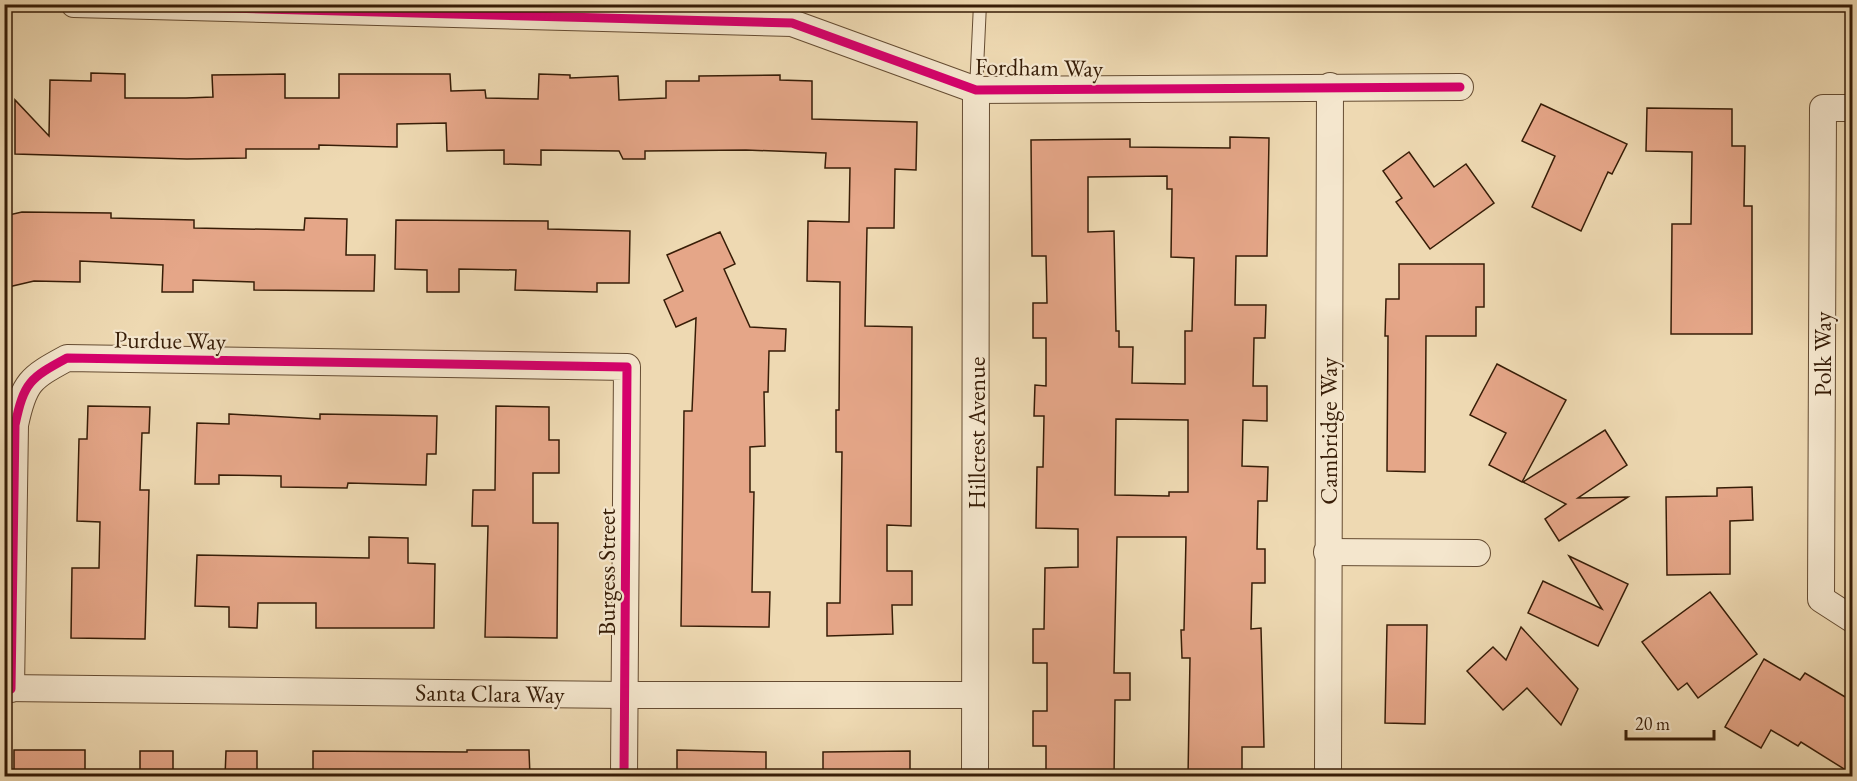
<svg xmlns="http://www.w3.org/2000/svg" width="1857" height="781" viewBox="0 0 1857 781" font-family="'EB Garamond',serif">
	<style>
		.building { fill: #e5a688; stroke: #371d07; stroke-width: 1.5; fill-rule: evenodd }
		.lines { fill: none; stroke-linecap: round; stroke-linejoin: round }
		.service-casing { stroke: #654c32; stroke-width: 14 }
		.minor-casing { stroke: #654c32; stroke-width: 28 }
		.service { stroke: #f4e6cd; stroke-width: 12 }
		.minor { stroke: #f4e6cd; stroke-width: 26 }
		.cycleway-casing { stroke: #f4e6cd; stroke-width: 13 }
		.cycleway { stroke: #d6006c; stroke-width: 9 }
		.labels { text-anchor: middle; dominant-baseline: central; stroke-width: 4.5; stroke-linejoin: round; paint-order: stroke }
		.street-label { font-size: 24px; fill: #371d07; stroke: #f4e6cd }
	</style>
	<rect width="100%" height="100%" fill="#eed9b2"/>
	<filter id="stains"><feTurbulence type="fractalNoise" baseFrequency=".00333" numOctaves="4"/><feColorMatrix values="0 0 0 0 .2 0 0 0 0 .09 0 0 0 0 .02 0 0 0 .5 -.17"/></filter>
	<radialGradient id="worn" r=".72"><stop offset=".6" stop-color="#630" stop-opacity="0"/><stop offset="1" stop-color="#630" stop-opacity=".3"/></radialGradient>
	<g class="building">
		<path d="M 91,73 L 125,74 L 125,98 L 186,98 L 213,97 L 212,75 L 285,74 L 285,98 L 339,98 L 339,74 L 450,74 L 451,91 L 485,90 L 486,98 L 538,99 L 539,74 L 570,75 L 570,78 L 618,76 L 619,100 L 666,98 L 666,81 L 699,81 L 699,76 L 780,75 L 780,80 L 812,81 L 812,119 L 917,122 L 916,170 L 895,169 L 894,228 L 867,228 L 865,326 L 912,327 L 911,526 L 887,525 L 887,571 L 912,571 L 912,605 L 892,605 L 893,634 L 827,636 L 827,603 L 840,603 L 842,452 L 836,452 L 836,410 L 839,410 L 840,282 L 807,281 L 808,221 L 849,222 L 850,168 L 825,168 L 826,153 L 746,150 L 645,151 L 645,159 L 623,159 L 619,151 L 541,150 L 541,165 L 504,164 L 504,150 L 447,151 L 446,123 L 397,124 L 397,147 L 319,145 L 319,149 L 246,149 L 246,158 L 187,159 L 15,154 L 15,100 L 49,136 L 50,80 L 91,81 Z"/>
		<path d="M 1541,104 L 1627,144 L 1612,174 L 1608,172 L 1581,231 L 1532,207 L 1555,156 L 1522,141 Z"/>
		<path d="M 1647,108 L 1732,109 L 1732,146 L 1745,146 L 1744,206 L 1752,206 L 1752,334 L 1671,334 L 1672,224 L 1691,224 L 1692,152 L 1646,151 Z"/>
		<path d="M 1230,137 L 1269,138 L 1267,256 L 1236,256 L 1235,305 L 1266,305 L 1265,338 L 1254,338 L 1253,386 L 1267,386 L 1267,421 L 1243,420 L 1242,466 L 1268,467 L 1267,501 L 1258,501 L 1257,549 L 1265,549 L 1265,583 L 1252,583 L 1251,629 L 1261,628 L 1264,747 L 1242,747 L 1242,777 L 1188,777 L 1190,658 L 1182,658 L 1181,630 L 1184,630 L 1186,537 L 1117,537 L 1114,673 L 1130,673 L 1130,700 L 1115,700 L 1114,777 L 1046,777 L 1046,746 L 1033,746 L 1033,711 L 1047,711 L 1047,663 L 1033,663 L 1033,629 L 1044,629 L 1045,568 L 1078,567 L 1078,529 L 1036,528 L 1037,467 L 1043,467 L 1044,416 L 1034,416 L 1035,385 L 1046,386 L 1046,338 L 1033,338 L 1033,303 L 1047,303 L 1046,256 L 1032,256 L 1031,140 L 1130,139 L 1130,147 L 1230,148 ZM 1167,176 L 1167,189 L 1172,189 L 1171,257 L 1194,258 L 1192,331 L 1185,331 L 1185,384 L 1132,383 L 1133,347 L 1119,347 L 1119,331 L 1116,331 L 1114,231 L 1088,232 L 1088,177 ZM 1116,419 L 1188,420 L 1188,492 L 1169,492 L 1169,496 L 1115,495 Z"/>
		<path d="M 1409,152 L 1434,187 L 1466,164 L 1494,203 L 1430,249 L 1396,202 L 1402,198 L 1383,171 Z"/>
		<path d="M 22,212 L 111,213 L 111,218 L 194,220 L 194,228 L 304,230 L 305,218 L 347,219 L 346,255 L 375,255 L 374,291 L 254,290 L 254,282 L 193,280 L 193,292 L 162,292 L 163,265 L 80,261 L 80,282 L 34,281 L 4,288 L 4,216 Z"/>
		<path d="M 396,220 L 548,221 L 548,229 L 630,231 L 629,283 L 597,283 L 597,292 L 515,290 L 516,270 L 459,269 L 459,292 L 427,292 L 427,270 L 395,269 Z"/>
		<path d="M 720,232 L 735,264 L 724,269 L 750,327 L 786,329 L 785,351 L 769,351 L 768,392 L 764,392 L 765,446 L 750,447 L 750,492 L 754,492 L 752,592 L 770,592 L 769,627 L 681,626 L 684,411 L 692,411 L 696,318 L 676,327 L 664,300 L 683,291 L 667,255 Z"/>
		<path d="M 1399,264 L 1484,264 L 1484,307 L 1476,307 L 1476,336 L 1426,336 L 1425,472 L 1387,471 L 1388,336 L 1385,336 L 1386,299 L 1399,299 Z"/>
		<path d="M 1497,364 L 1566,400 L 1522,482 L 1489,465 L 1506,433 L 1470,415 Z"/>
		<path d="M 88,406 L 150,407 L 149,433 L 142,433 L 140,490 L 149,490 L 145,639 L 71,638 L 72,568 L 99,568 L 100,522 L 77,521 L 79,439 L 87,439 Z"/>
		<path d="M 496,406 L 549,407 L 549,440 L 559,440 L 559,473 L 533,473 L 533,523 L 558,523 L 557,638 L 485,637 L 488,526 L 472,526 L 473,490 L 495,490 Z"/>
		<path d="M 229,414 L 320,419 L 320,414 L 437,416 L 436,454 L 427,454 L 426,485 L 348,483 L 347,488 L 281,487 L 281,476 L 219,475 L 219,484 L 195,484 L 197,423 L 229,424 Z"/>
		<path d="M 1605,430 L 1627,465 L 1578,498 L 1628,497 L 1559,541 L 1545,519 L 1566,504 L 1523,482 Z"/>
		<path d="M 1752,487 L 1753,520 L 1730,521 L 1730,574 L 1667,575 L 1666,497 L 1717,496 L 1717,488 Z"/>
		<path d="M 369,537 L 408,538 L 408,563 L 435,564 L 434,628 L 316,628 L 316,603 L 258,603 L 257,628 L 229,627 L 229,607 L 195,606 L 197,555 L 369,558 Z"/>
		<path d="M 1569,556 L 1628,584 L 1598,646 L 1528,613 L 1543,581 L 1602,609 Z"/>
		<path d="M 1710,592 L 1757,654 L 1698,698 L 1687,683 L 1678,690 L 1642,642 Z"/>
		<path d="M 1387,625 L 1427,625 L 1425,724 L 1385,723 Z"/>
		<path d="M 1521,627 L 1578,689 L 1561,725 L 1527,688 L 1503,710 L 1467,671 L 1493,647 L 1506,660 Z"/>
		<path d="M 1764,659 L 1800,680 L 1805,673 L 1852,701 L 1852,774 L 1801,742 L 1798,746 L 1771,730 L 1761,748 L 1725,727 Z"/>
		<rect x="14" y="750" width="71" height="27"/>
		<path d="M 467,750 L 529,750 L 530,777 L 313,777 L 313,751 L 467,752 Z"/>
		<path d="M 677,750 L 766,752 L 766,777 L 677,777 Z"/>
		<rect x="140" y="751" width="33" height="26"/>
		<path d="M 226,751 L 257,751 L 257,777 L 225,777 Z"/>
		<path d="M 910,751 L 910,777 L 823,777 L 823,752 Z"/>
	</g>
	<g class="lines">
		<g class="service-casing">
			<path id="service" d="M 976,90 L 980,4"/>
		</g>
		<g class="minor-casing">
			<g id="minor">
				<path d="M 74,4 L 792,23 L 976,90 L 1460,87"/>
				<path d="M 1852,108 L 1823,108 L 1821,599 L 1852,619"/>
				<path d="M 1327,552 L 1477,553"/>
				<path d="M 4,688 L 623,695 L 975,695"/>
				<path d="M 11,689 L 15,425 C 24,382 30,378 67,358 L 627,367 L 624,776"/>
				<path d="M 975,776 L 976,90"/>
				<path d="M 1328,776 L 1330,86"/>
			</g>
		</g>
		<use href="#service" class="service"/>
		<use href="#minor" class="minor"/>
		<g class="cycleway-casing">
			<g id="cycleway">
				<path d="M 74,4 L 792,23 L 976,90 L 1460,87"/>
				<path d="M 11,689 L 15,425 C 24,382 30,378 67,358 L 627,367 L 624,776"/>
			</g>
		</g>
		<use href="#cycleway" class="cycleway"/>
	</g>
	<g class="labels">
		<g class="street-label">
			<text transform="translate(1039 67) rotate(1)">Fordham Way</text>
			<text transform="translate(170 340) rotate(1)">Purdue Way</text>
			<text transform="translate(1822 354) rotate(-90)">Polk Way</text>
			<text transform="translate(1328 431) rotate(-90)">Cambridge Way</text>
			<text transform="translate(976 433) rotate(-90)">Hillcrest Avenue</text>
			<text transform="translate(606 572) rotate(-90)">Burgess Street</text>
			<text transform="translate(490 693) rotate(1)">Santa Clara Way</text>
		</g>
	</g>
	<rect width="1857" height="781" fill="none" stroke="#eed9b2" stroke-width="24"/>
	<rect x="6" y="6" width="1845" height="769" fill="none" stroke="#371d07" stroke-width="3"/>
	<rect x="12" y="12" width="1833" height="757" fill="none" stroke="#371d07" stroke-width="1.5"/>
	<path d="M1626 730v9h88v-9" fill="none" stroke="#371d07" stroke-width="3"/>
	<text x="1635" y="730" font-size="18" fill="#371d07" stroke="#f4e6cd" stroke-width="4.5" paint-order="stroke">20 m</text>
	<rect width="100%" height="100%" filter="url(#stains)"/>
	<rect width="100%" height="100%" fill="url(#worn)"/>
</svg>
